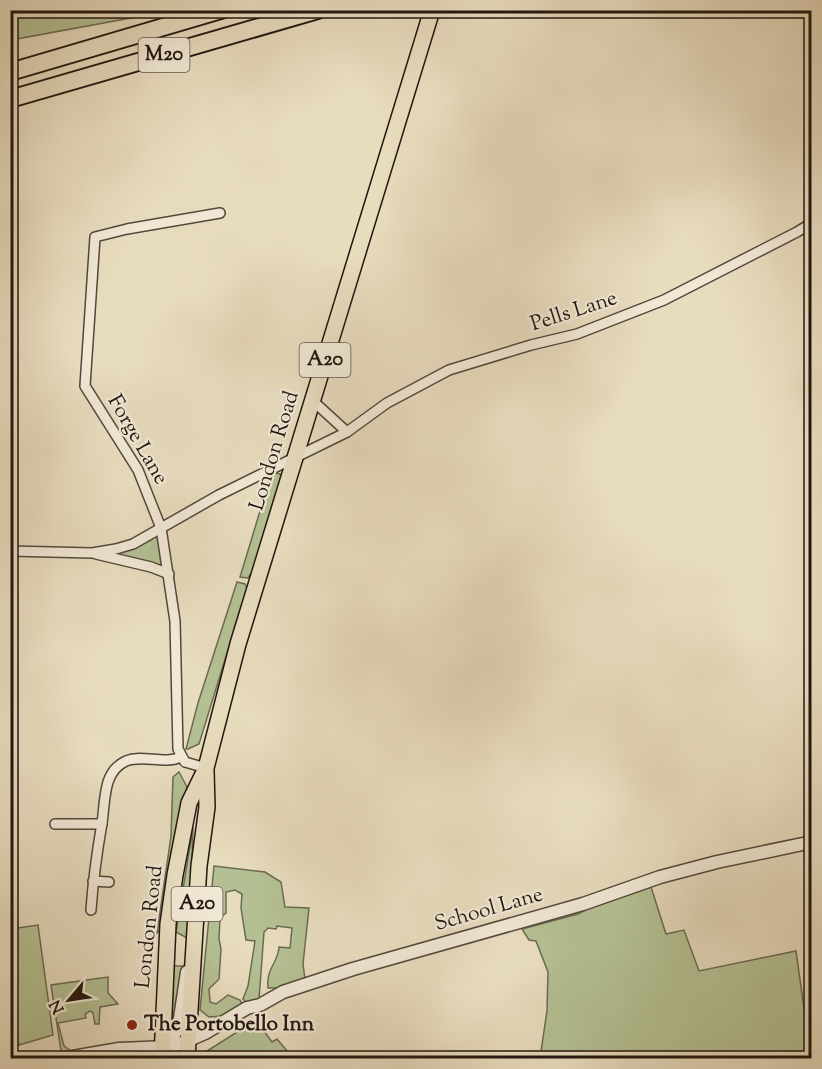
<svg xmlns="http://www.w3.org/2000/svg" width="822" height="1069" viewBox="0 0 822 1069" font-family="'Sorts Mill Goudy',serif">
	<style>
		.green { fill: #b4c093; stroke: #6a6b52; stroke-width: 1.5 }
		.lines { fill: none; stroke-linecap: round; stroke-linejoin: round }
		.minor-casing { stroke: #53483c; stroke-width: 12 }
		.tertiary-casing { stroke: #53483c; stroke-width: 15 }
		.primary-casing { stroke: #211610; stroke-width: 18 }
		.motorway-casing { stroke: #211610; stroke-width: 20 }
		.minor { stroke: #f0e8d5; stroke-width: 9 }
		.tertiary { stroke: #f0e8d5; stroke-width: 12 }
		.primary { stroke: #e8dcbf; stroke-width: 15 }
		.motorway { stroke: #e8dcbf; stroke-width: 16 }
		.poi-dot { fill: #8f2418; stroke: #f0e8d5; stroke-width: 2 }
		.labels { text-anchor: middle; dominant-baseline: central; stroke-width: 4.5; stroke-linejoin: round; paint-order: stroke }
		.shield { fill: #f0e8d5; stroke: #5f554b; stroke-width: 1.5 }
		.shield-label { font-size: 20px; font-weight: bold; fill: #211610 }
		.street-label { font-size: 21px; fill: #211610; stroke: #f0e8d5 }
		.poi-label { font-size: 21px; font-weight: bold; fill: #211610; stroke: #f0e8d5; text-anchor: start }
	</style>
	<rect width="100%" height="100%" fill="#e8dcbf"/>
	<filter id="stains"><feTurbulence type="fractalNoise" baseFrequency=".00333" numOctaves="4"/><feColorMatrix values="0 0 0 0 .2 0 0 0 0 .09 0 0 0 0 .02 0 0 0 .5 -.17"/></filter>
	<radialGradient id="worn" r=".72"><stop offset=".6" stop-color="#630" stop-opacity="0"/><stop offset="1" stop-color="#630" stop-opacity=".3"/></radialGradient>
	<g class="green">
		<path d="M 11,10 L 159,10 L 159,11 L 147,15 L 11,40 Z"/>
		<path d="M 276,473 L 280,474 L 281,477 L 252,572 L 248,578 L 240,577 L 271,475 Z"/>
		<path d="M 156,536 L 160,541 L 163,562 L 160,566 L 111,553 Z"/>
		<path d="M 237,582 L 245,584 L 247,588 L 199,744 L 188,749 L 186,749 L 198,703 Z"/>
		<path d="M 179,772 L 187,787 L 161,929 L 157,933 L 171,836 L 173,777 Z"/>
		<path d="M 193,828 L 189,939 L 176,932 Z"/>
		<path d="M 214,866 L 265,872 L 281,882 L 285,907 L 309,908 L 303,964 L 305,979 L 278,988 L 268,988 C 266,967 278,964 279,947 L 290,948 L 292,928 L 277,926 L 276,929 L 268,928 L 264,932 L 259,999 L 247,1003 L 243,999 L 248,986 L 255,941 L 246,940 L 241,908 L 242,894 L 235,890 L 226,892 L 226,913 L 220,918 L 219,939 L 221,949 L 219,979 L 209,989 L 210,1002 L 216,1004 L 228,995 L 240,1000 L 243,1006 L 223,1016 L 209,1017 L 200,1010 Z"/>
		<path d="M 651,887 L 666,934 L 684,930 L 699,971 L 796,951 L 811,1058 L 540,1058 L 547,1011 L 548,972 L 536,941 L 529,940 L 522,929 L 578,914 L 587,909 Z"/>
		<path d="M 38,925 L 53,1035 L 19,1045 L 11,1016 L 11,929 Z"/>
		<path d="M 171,966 L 186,966 L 173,1026 L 171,1025 Z"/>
		<path d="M 108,977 L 108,993 L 118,1004 L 100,1007 L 99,1024 L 95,1024 L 93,1013 L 90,1011 L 85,1014 L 86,1018 L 58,1023 L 64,1046 L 73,1052 L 61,1051 L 51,985 Z"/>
		<path d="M 256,1020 L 272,1042 L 277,1039 L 293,1058 L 196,1058 Z"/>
	</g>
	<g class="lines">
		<g class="minor-casing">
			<g id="minor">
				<path d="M 312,400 L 347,432"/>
				<path d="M 10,551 L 92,553 L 116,549 L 133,544 L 219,495 L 347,432 L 387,403 L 449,370 L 531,345 L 577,334 L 664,300 L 797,232 L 812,223"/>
				<path d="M 96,554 L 151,567 L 169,574"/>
				<path d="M 206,768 L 185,762 L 178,749 L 175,621 L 161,528 L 138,470 L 85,386 L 95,237 L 127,229 L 220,213"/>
				<path d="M 55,824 L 102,824"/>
				<path d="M 93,881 L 109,882"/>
				<path d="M 91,910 C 93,881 97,852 102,823 C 104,809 104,795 108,782 C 111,773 117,765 126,761 C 143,754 164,765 181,757"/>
			</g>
		</g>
		<g class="tertiary-casing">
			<g id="tertiary">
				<path d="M 168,1047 L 179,1025 L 187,972"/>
				<path d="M 67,1058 L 119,1049 L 168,1047 L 180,1044 L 205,1033 L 247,1008 L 260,1005 L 283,992 L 353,969 L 583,904 L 660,877 L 717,862 L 812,842"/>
			</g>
		</g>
		<g class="primary-casing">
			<g id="primary">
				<path d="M 162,1058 L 168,924 L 175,875 L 189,803 L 206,768 L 238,644 L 432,10"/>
				<path d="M 187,1058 L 199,866 L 207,807 L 206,771"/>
			</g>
		</g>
		<g class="motorway-casing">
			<g id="motorway">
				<path d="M 10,72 L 221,10"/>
				<path d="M 10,99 L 318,10"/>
			</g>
		</g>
		<use href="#minor" class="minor"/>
		<use href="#tertiary" class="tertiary"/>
		<use href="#primary" class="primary"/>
		<use href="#motorway" class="motorway"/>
	</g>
	<circle class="poi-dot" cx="132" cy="1025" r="6"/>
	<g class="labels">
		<g class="shield">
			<rect x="138.5" y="38" width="51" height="34" rx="4.5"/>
			<rect x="299.5" y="343" width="51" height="34" rx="4.5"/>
			<rect x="171.5" y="887" width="51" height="34" rx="4.5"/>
		</g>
		<g class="shield-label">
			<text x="164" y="55">M20</text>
			<text x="325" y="360">A20</text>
			<text x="197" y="904">A20</text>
		</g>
		<g class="street-label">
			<text transform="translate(574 312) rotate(-18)">Pells Lane</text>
			<text transform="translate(137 440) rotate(60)">Forge Lane</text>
			<text transform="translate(275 451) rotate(-73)">London Road</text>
			<text transform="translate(489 910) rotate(-16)">School Lane</text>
			<text transform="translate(150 927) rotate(-84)">London Road</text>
		</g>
		<g class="poi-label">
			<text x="144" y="1025">The Portobello Inn</text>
		</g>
	</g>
	<rect width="822" height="1069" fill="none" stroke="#e8dcbf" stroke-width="36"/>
	<rect x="12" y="12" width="798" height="1045" fill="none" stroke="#211610" stroke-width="3"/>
	<rect x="18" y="18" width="786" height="1033" fill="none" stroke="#211610" stroke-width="1.5"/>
	<g transform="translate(69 1000) rotate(241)" stroke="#f0e8d5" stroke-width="4.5" paint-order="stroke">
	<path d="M0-4.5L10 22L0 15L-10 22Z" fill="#211610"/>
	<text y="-9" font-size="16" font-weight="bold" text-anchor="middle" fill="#211610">N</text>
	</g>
	<rect width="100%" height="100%" filter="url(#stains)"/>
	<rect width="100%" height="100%" fill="url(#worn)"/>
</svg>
